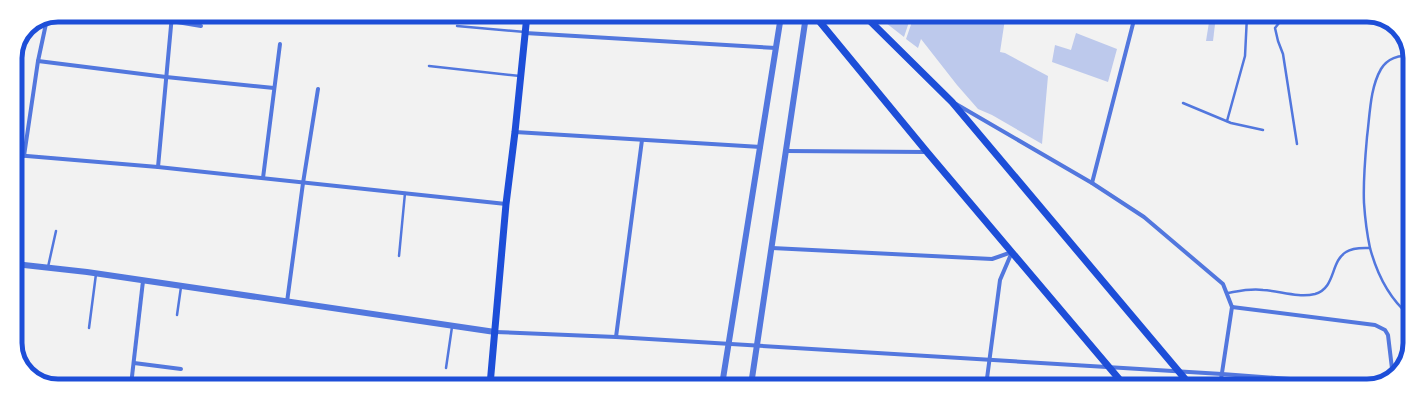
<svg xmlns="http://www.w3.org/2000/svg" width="1425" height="401" viewBox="0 0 1425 401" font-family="'Varela Round',sans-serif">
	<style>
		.building { fill: #bdc9ec }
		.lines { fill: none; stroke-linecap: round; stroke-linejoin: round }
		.service { stroke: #5277de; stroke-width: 2.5 }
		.minor { stroke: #5277de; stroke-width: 4 }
		.tertiary { stroke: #5277de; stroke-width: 6 }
		.secondary { stroke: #1d4ed8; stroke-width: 7 }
		.rim { fill: none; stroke: #1d4ed8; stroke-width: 5 }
	</style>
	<rect width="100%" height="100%" fill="#f2f2f2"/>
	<g class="building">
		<path d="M 877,16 L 911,16 L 904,37 Z"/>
		<path d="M 914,16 L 1007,16 L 1006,20 L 1005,19 L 1000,52 L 1005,53 L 1048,76 L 1042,144 L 992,115 L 978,109 L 957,85 L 921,39 L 918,48 L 906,39 Z"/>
		<path d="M 1210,16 L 1216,16 L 1213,41 L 1206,41 Z"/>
		<path d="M 1076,33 L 1117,49 L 1108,82 L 1052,62 L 1055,45 L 1071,50 Z"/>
	</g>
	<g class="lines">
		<g class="service">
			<path d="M 1283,16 L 1283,18 L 1275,28 L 1278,41 L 1283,54 L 1297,144"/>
			<path d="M 457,26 L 525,32"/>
			<path d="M 429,66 L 520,76"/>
			<path d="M 1183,103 L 1231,123 L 1263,130"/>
			<path d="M 1227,121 L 1245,56 L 1247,16"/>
			<path d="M 399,256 L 405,193"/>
			<path d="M 48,267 L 56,231"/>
			<path d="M 1227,293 C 1239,291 1251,288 1263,290 C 1280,291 1298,298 1315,294 C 1336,288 1330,262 1346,252 C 1353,247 1363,248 1370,248"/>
			<path d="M 177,315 L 181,287"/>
			<path d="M 1409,315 C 1389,298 1377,274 1370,248 C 1367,234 1365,218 1364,203 C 1363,181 1365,159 1367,137 C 1370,114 1370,88 1381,69 C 1387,59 1399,54 1410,57"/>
			<path d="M 89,328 L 96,274"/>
			<path d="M 446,368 L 452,327"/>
		</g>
		<g class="minor">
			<path d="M 171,21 L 201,26"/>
			<path d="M 525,33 L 776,48"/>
			<path d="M 38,61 L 166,77 L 274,88"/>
			<path d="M 956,104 L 1092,183 L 1144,217 L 1223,284 L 1232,307"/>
			<path d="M 515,132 L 761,147"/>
			<path d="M 786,151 L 927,152"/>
			<path d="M 15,155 L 158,167 L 506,204"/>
			<path d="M 24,156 L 38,61 L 47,19"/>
			<path d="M 158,167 L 172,15"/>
			<path d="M 263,178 L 280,44"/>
			<path d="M 1092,183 L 1135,16"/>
			<path d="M 772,248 L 992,259 L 1012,252"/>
			<path d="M 287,302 L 303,183 L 318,89"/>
			<path d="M 1232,307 L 1375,325 L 1385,330 L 1388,335 L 1393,377"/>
			<path d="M 495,332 L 616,337 L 1222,374 L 1371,385"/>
			<path d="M 616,337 L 642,140"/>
			<path d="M 134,363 L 181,369"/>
			<path d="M 131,385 L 143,281"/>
			<path d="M 986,386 L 1000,280 L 1012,252"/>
			<path d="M 1220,386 L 1232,307"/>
		</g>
		<g class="tertiary">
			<path d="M 15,264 L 87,272 L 495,332"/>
			<path d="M 722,385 L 781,16"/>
			<path d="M 751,385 L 806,16"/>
		</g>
		<g class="secondary">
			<path d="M 815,16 L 927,152 L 1125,386"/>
			<path d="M 865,16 L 952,102 L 1191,386"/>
			<path d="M 490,385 L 506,204 L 515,132 L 527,15"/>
		</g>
	</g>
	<path d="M0 0H1425V401H0ZM58 22H1367A36 36 0 0 1 1403 58V343A36 36 0 0 1 1367 379H58A36 36 0 0 1 22 343V58A36 36 0 0 1 58 22Z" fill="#fff" fill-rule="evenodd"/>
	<path class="rim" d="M58 22H1367A36 36 0 0 1 1403 58V343A36 36 0 0 1 1367 379H58A36 36 0 0 1 22 343V58A36 36 0 0 1 58 22Z"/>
</svg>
